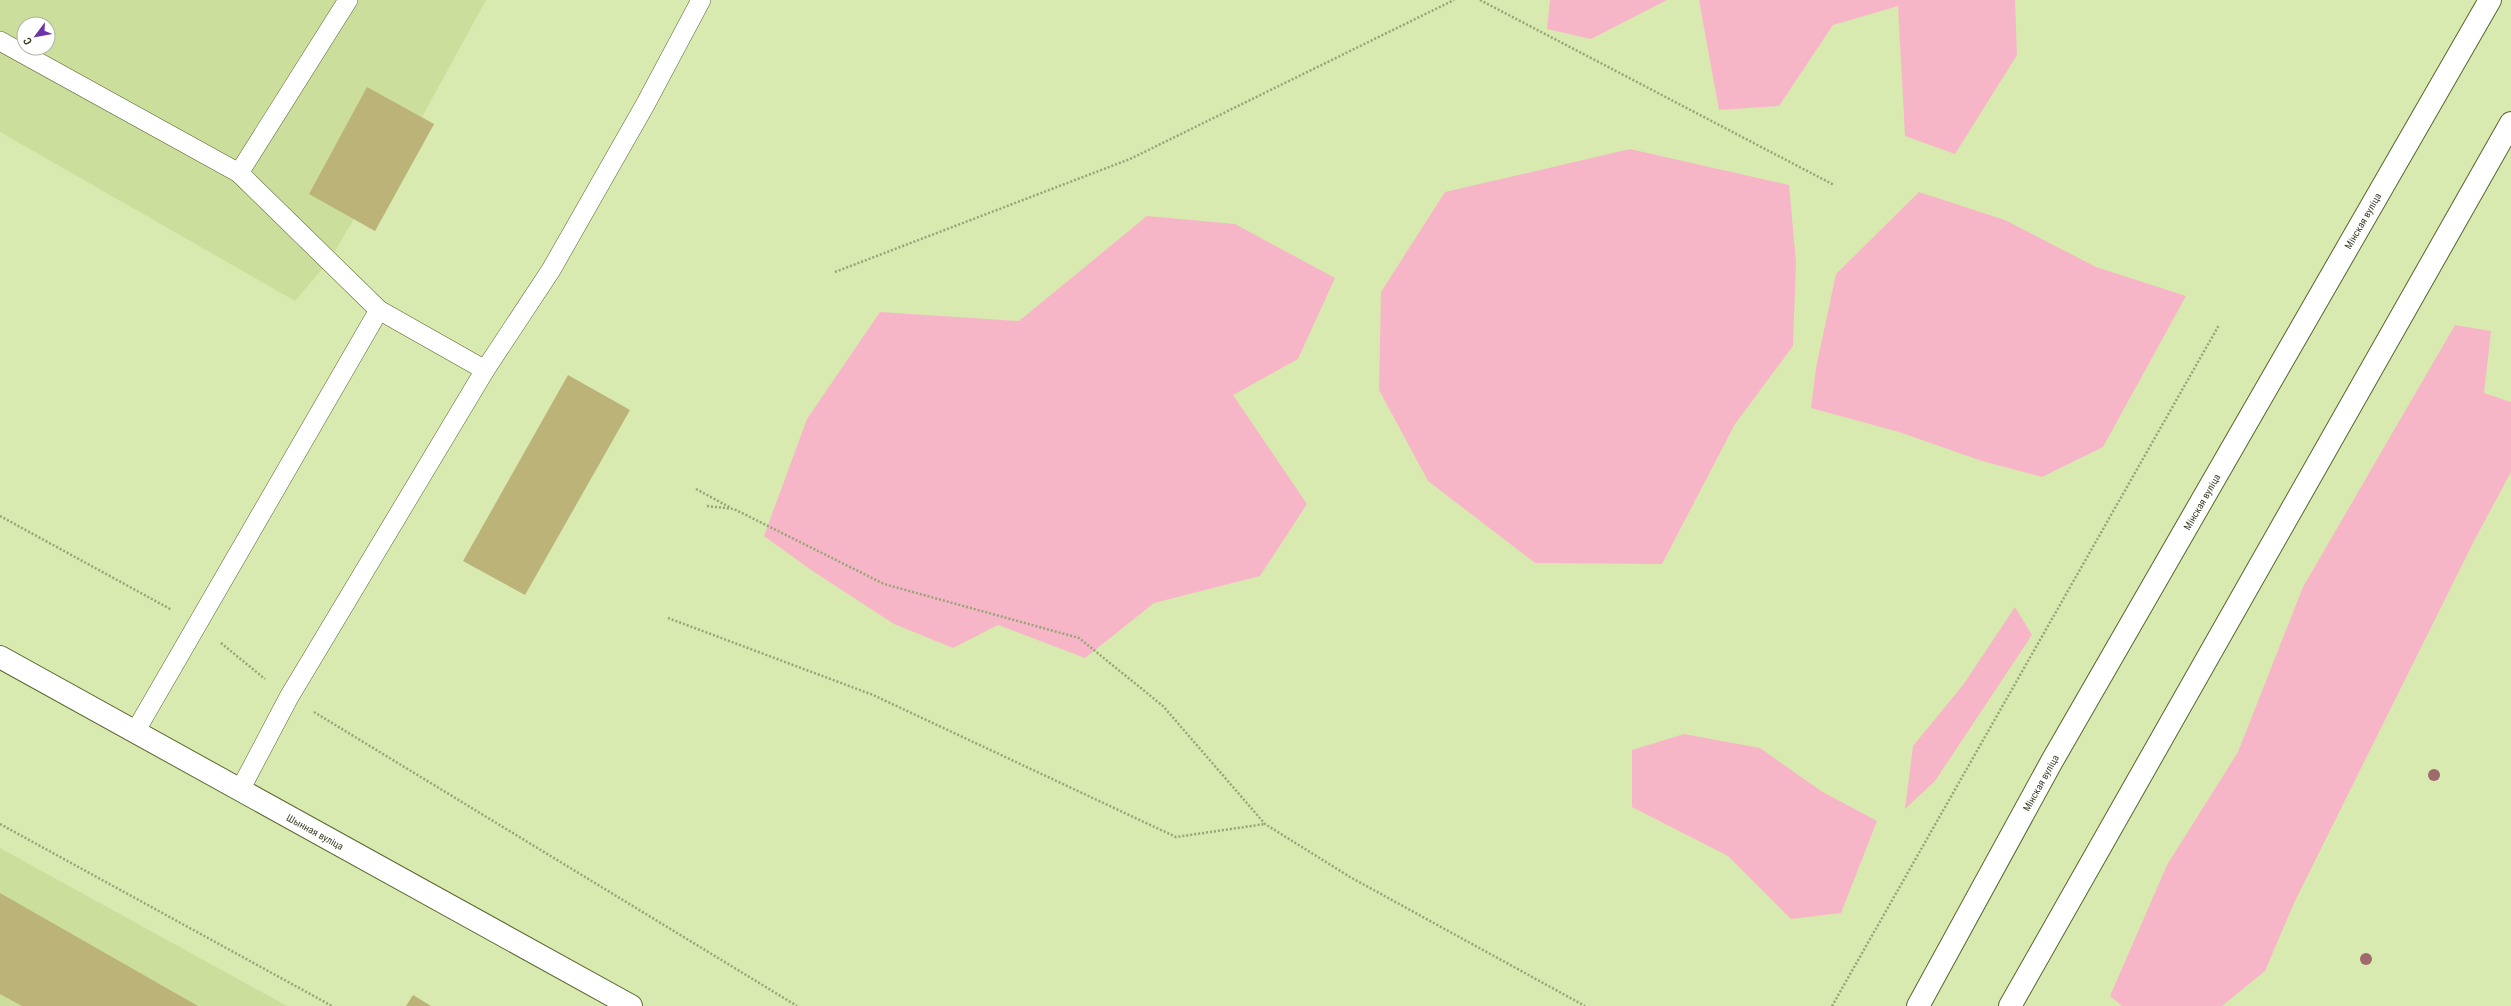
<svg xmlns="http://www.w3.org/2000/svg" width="2511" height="1006" viewBox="0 0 2511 1006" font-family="'Roboto Condensed',sans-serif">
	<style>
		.built { fill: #ccde9c; fill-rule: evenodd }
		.green { fill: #f7b6c8 }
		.building { fill: #bcb379 }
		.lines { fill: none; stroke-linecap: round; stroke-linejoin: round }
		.lane-casing { stroke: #586530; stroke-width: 20 }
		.secondary-casing { stroke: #586530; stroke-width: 24 }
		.primary-casing { stroke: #586530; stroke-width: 24 }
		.path { stroke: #97a478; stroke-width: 2.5; stroke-dasharray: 2 2; stroke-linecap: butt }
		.lane { stroke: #fff; stroke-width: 19 }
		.secondary { stroke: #fff; stroke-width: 22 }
		.primary { stroke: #fff; stroke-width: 22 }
		.tree { fill: #a0696d }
		.labels { text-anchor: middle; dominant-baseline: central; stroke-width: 3.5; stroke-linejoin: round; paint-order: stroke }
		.street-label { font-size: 10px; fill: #3a4029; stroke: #fff }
	</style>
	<rect width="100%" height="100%" fill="#d9eab0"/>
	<g class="built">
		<path d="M 0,0 L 486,0 L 422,117 L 434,124 L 375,231 L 354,219 L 329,261 L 295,301 L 0,132 ZM 24,24 L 48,24 L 48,48 L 24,48 Z"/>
		<path d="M 0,848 L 287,1006 L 0,1006 Z"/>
	</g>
	<g class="green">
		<path d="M 1550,0 L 1667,0 L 1591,39 L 1547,29 Z"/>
		<path d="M 1699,0 L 2015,0 L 2017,55 L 1955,154 L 1905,136 L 1898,6 L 1833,25 L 1779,106 L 1719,110 Z"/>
		<path d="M 1630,149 L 1789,185 L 1796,262 L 1793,346 L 1735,424 L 1662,564 L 1535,563 L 1428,481 L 1379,390 L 1381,292 L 1445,192 Z"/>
		<path d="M 1919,192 L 2005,220 L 2096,267 L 2186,296 L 2103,447 L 2042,477 L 1982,461 L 1899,432 L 1811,408 L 1816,368 L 1836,274 Z"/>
		<path d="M 1147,216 L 1235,224 L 1335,278 L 1298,359 L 1233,395 L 1307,504 L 1260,576 L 1154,603 L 1085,658 L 998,625 L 953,648 L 894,624 L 811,570 L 764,536 L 807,419 L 880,312 L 1019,321 Z"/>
		<path d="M 2455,325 L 2491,331 L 2484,393 L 2511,402 L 2511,472 L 2474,541 L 2294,903 L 2265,971 L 2222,1006 L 2122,1006 L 2110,996 L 2167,865 L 2238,752 L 2303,587 Z"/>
		<path d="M 2015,607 L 2032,635 L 1935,781 L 1905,809 L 1913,746 L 1963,685 Z"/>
		<path d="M 1684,734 L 1760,748 L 1821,791 L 1877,821 L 1841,913 L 1791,919 L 1728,856 L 1632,807 L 1632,750 Z"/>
	</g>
	<g class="building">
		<path d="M 367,87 L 434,124 L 375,231 L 309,194 Z"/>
		<path d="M 568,375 L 630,410 L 525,595 L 463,561 Z"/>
		<path d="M 0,893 L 198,1006 L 22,1006 L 0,994 Z"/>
		<path d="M 413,995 L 431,1006 L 406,1006 Z"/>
	</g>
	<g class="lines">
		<g class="lane-casing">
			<g id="lane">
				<path d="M 0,41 L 239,173 L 348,0"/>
				<path d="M 239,173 L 379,310"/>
				<path d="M 135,732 L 379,310 L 485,370"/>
				<path d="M 240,790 L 289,697 L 485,370 L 551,270 L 645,105 L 701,0"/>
			</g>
		</g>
		<g class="secondary-casing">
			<path id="secondary" d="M 0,657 L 631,1006"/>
		</g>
		<g class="primary-casing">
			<g id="primary">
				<path d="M 1918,1006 L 2052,761 L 2490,0"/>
				<path d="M 2010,1006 L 2511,123"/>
			</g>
		</g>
		<g class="path">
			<path d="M 1480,0 L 1834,185"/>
			<path d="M 835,272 L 1130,159 L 1454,0"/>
			<path d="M 696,489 L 731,508"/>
			<path d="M 707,506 L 734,509 L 884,584 L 1079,638 L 1163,706 L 1265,824 L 1350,877 L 1585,1006"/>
			<path d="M 0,516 L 172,610"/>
			<path d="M 668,618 L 873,695 L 1176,837 L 1265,824"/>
			<path d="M 221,643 L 265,679"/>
			<path d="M 314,712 L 797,1006"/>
			<path d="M 0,824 L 332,1006"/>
			<path d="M 1832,1006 L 2219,325"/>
		</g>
		<use href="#lane" class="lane"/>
		<use href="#secondary" class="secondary"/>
		<use href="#primary" class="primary"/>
	</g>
	<g class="tree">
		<circle cx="2434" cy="775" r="6"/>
		<circle cx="2366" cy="959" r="6"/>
	</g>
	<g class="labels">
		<g class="street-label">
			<text transform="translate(2363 221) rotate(-60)">Мінская вуліца</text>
			<text transform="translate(2202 502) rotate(-60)">Мінская вуліца</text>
			<text transform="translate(2041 783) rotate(-61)">Мінская вуліца</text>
			<text transform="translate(315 832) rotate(29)">Шынная вуліца</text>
		</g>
	</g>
	<g transform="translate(36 36) rotate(238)"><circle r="19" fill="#ffffff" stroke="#b0b3a9"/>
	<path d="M0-3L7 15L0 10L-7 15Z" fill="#6b34ab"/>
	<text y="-6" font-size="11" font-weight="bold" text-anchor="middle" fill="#3a4029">С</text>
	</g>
</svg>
